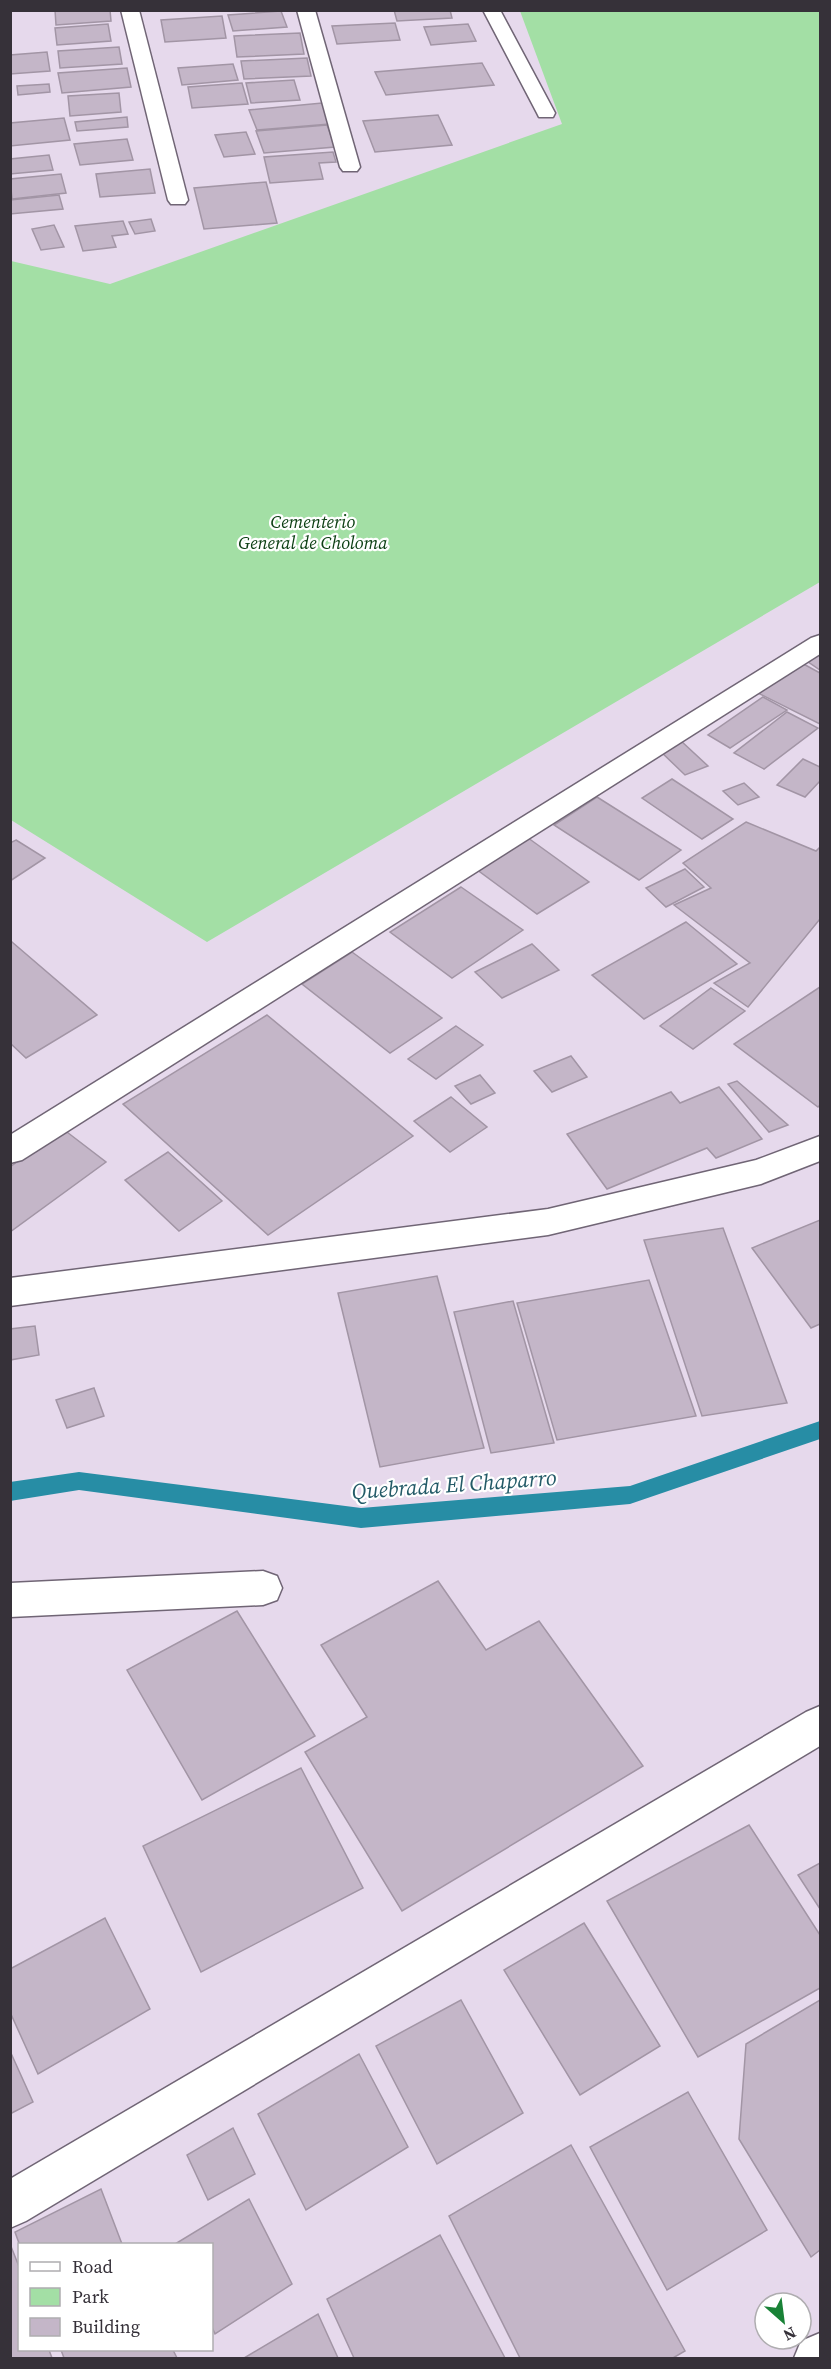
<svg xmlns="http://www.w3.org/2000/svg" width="831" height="2369" viewBox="0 0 831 2369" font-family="'Source Serif 4',serif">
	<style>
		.green { fill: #a3dfa5 }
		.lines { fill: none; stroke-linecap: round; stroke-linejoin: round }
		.stream { fill: #278da5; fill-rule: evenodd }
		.building { fill: #c4b6c8; stroke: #a295a5; stroke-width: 1.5 }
		.street-casing { stroke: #706575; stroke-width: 3 }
		.street { fill: #fff; fill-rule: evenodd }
		.labels { text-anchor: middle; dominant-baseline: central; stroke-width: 4.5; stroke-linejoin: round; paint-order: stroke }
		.far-park-label { font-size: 18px; font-style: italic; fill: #0d4014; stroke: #fff }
		.water-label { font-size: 22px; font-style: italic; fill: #235a67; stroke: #fff }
	</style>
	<rect width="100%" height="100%" fill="#e6d9ec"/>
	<path class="green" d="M 520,11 L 820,11 L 820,582 L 207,942 L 11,820 L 11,261 L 110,284 L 562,124 Z"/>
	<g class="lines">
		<path class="stream" d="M 820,1421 L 820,1439 L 630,1504 L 361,1528 L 79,1490 L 10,1501 L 10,1482 L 79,1472 L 361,1508 L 630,1486 Z"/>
	</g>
	<g class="building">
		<path d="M 55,10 L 110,10 L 111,21 L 56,25 Z"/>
		<path d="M 394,10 L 450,10 L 452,18 L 397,21 Z"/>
		<path d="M 281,11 L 287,27 L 233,31 L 228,15 Z"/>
		<path d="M 222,16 L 226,38 L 165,42 L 161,20 Z"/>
		<path d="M 395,23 L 400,40 L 337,44 L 332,26 Z"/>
		<path d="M 108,24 L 111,41 L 57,45 L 55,28 Z"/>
		<path d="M 468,24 L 476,41 L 431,45 L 424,27 Z"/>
		<path d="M 300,33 L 304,54 L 237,57 L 234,36 Z"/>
		<path d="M 119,47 L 122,64 L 60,68 L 58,51 Z"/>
		<path d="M 47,52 L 50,71 L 10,74 L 10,55 Z"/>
		<path d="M 307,58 L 311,76 L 244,79 L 241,61 Z"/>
		<path d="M 482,63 L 494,85 L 386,95 L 375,72 Z"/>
		<path d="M 233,64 L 238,80 L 182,85 L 178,68 Z"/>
		<path d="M 127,68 L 131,87 L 62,93 L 58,73 Z"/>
		<path d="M 294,80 L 300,100 L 251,103 L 246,83 Z"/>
		<path d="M 242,83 L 248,104 L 192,108 L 188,87 Z"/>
		<path d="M 49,84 L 50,92 L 18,95 L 17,86 Z"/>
		<path d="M 119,93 L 121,112 L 70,116 L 68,96 Z"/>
		<path d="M 322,103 L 330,124 L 257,130 L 249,110 Z"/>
		<path d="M 438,115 L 452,145 L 375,152 L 363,121 Z"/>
		<path d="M 127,117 L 128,127 L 77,131 L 75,122 Z"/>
		<path d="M 64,118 L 70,140 L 10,146 L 10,123 Z"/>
		<path d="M 327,125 L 335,147 L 264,153 L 256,131 Z"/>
		<path d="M 246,132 L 255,154 L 224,157 L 215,135 Z"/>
		<path d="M 127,139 L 133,160 L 80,165 L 74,144 Z"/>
		<path d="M 333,152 L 336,162 L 319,163 L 323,179 L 270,183 L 264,157 Z"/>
		<path d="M 49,155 L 53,170 L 10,174 L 10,159 Z"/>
		<path d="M 150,169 L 155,193 L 100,197 L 96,174 Z"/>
		<path d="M 61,174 L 66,193 L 12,199 L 10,179 Z"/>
		<path d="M 266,182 L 277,223 L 204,229 L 194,188 Z"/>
		<path d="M 59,195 L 63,209 L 10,214 L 10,200 Z"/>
		<path d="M 151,219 L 155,231 L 135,234 L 129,222 Z"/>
		<path d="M 123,221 L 128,234 L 112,236 L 116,247 L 83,251 L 75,226 Z"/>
		<path d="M 54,225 L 64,247 L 41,250 L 32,229 Z"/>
		<path d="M 820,647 L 820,670 L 801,657 Z"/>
		<path d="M 798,661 L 820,673 L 820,724 L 758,693 Z"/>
		<path d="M 763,697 L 787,710 L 730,748 L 708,735 Z"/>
		<path d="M 787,712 L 818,728 L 764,769 L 734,753 Z"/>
		<path d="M 680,740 L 708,766 L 685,775 L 657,748 Z"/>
		<path d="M 803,759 L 820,767 L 820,781 L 805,797 L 777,785 Z"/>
		<path d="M 672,779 L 733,819 L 702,839 L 642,798 Z"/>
		<path d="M 744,783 L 759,797 L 738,805 L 723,791 Z"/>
		<path d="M 597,797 L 681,850 L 639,880 L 554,825 Z"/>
		<path d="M 746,822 L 816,851 L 820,847 L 820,919 L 748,1007 L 714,983 L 750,963 L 674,905 L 711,888 L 683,863 Z"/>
		<path d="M 524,835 L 589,882 L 537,914 L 472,866 Z"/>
		<path d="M 16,840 L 45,858 L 10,881 L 10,843 Z"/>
		<path d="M 685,869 L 704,887 L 666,907 L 646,888 Z"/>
		<path d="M 461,887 L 523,930 L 452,978 L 390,932 Z"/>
		<path d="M 686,922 L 737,964 L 644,1019 L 592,975 Z"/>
		<path d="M 12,942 L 97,1015 L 26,1058 L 10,1043 L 10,943 Z"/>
		<path d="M 532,944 L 559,970 L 502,998 L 475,972 Z"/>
		<path d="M 352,952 L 442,1018 L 390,1053 L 302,984 Z"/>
		<path d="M 820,987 L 820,1105 L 818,1107 L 734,1044 Z"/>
		<path d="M 711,988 L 745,1011 L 693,1049 L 660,1026 Z"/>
		<path d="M 267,1015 L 413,1136 L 268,1235 L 123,1104 Z"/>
		<path d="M 456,1026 L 483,1045 L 436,1079 L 408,1059 Z"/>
		<path d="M 571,1056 L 587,1077 L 552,1092 L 534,1071 Z"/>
		<path d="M 480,1075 L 495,1093 L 471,1104 L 455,1086 Z"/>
		<path d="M 737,1081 L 788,1125 L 769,1132 L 728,1084 Z"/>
		<path d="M 719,1087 L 762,1139 L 716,1158 L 707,1148 L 607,1189 L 567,1134 L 671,1092 L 680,1103 Z"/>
		<path d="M 451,1097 L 487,1127 L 450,1152 L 414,1121 Z"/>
		<path d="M 63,1129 L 106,1162 L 10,1232 L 10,1167 Z"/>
		<path d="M 168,1152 L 222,1201 L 179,1231 L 125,1180 Z"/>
		<path d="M 820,1220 L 820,1324 L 811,1328 L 752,1248 Z"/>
		<path d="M 723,1228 L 787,1403 L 702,1416 L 644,1240 Z"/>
		<path d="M 437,1276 L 484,1448 L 380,1467 L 338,1293 Z"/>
		<path d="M 649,1280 L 696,1416 L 557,1440 L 517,1303 Z"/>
		<path d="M 513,1301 L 554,1443 L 491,1453 L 454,1312 Z"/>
		<path d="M 35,1326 L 39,1355 L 10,1360 L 10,1329 Z"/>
		<path d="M 94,1388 L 104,1416 L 67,1428 L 56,1400 Z"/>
		<path d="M 438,1581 L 486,1650 L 539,1621 L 643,1766 L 402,1911 L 305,1752 L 367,1717 L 321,1645 Z"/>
		<path d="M 237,1611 L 315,1736 L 202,1800 L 127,1670 Z"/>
		<path d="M 301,1768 L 363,1888 L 201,1972 L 143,1846 Z"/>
		<path d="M 749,1825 L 820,1935 L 820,1988 L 698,2057 L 607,1901 Z"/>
		<path d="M 820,1863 L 820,1909 L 798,1875 Z"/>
		<path d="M 105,1918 L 150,2009 L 38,2074 L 10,2012 L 10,1969 Z"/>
		<path d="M 584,1923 L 660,2046 L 580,2095 L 504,1970 Z"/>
		<path d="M 461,2000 L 523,2113 L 437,2164 L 376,2046 Z"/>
		<path d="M 820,2000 L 820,2250 L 811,2257 L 739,2139 L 746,2044 Z"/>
		<path d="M 10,2051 L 33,2102 L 10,2114 Z"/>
		<path d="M 359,2054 L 408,2147 L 306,2210 L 258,2114 Z"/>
		<path d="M 688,2092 L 767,2230 L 667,2290 L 590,2147 Z"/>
		<path d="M 233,2128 L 255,2174 L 208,2200 L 187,2155 Z"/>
		<path d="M 571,2145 L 685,2351 L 673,2358 L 520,2358 L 449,2216 Z"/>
		<path d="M 101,2189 L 122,2244 L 20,2244 L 20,2246 L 15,2232 Z"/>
		<path d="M 249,2199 L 292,2284 L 215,2334 L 212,2327 L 212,2244 L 175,2244 Z"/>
		<path d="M 440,2235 L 505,2358 L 354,2358 L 327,2299 Z"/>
		<path d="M 10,2244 L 20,2269 L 20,2350 L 49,2350 L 52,2358 L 10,2358 Z"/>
		<path d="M 318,2314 L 338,2358 L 244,2358 Z"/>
		<path d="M 61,2350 L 173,2350 L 177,2358 L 64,2358 Z"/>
	</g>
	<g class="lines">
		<g class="street-casing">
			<g id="street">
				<path d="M 121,10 L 139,10 L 188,200 L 185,204 L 171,204 L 168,200 Z"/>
				<path d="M 297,10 L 315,10 L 360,167 L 357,171 L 343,171 L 340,167 Z"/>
				<path d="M 483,10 L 500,10 L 555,113 L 553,117 L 539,117 L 537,113 Z"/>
				<path d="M 820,635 L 820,654 L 22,1160 L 10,1163 L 10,1135 L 811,638 Z"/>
				<path d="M 820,1136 L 820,1161 L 761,1184 L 548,1235 L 10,1306 L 10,1278 L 548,1209 L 756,1160 Z"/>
				<path d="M 263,1571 L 277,1576 L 282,1588 L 277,1600 L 263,1605 L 10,1617 L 10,1583 Z"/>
				<path d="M 820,1706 L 820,1746 L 26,2221 L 10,2228 L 10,2179 L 806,1712 Z"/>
				<path d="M 820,2333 L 820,2358 L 794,2358 L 801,2341 Z"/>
			</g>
		</g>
		<use href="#street" class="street"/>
	</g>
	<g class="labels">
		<g class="far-park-label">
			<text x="313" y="521">Cementerio<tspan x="313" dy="21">General de Choloma</tspan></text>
		</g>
		<g class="water-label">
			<text transform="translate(454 1484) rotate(-4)">Quebrada El Chaparro</text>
		</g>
	</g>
	<rect width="831" height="2369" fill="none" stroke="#363139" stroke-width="24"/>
	<rect x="18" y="2243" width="195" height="108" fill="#ffffff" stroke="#afadb0" stroke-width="1.5"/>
	<rect x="30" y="2262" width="30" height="9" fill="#ffffff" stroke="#afadb0" stroke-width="1.5"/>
	<text x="72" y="2273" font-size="18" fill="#363139">Road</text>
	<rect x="30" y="2288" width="30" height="18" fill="#a3dfa5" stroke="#afadb0" stroke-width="1.5"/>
	<text x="72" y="2303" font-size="18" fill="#363139">Park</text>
	<rect x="30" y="2318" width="30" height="18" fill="#c4b6c8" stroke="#afadb0" stroke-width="1.5"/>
	<text x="72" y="2333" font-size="18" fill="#363139">Building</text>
	<g transform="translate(783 2321) rotate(152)"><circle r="28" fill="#ffffff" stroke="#afadb0" stroke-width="1.5"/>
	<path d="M0-4.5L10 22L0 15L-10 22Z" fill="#198237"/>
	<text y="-9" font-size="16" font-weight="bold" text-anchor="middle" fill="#363139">N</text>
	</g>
</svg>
